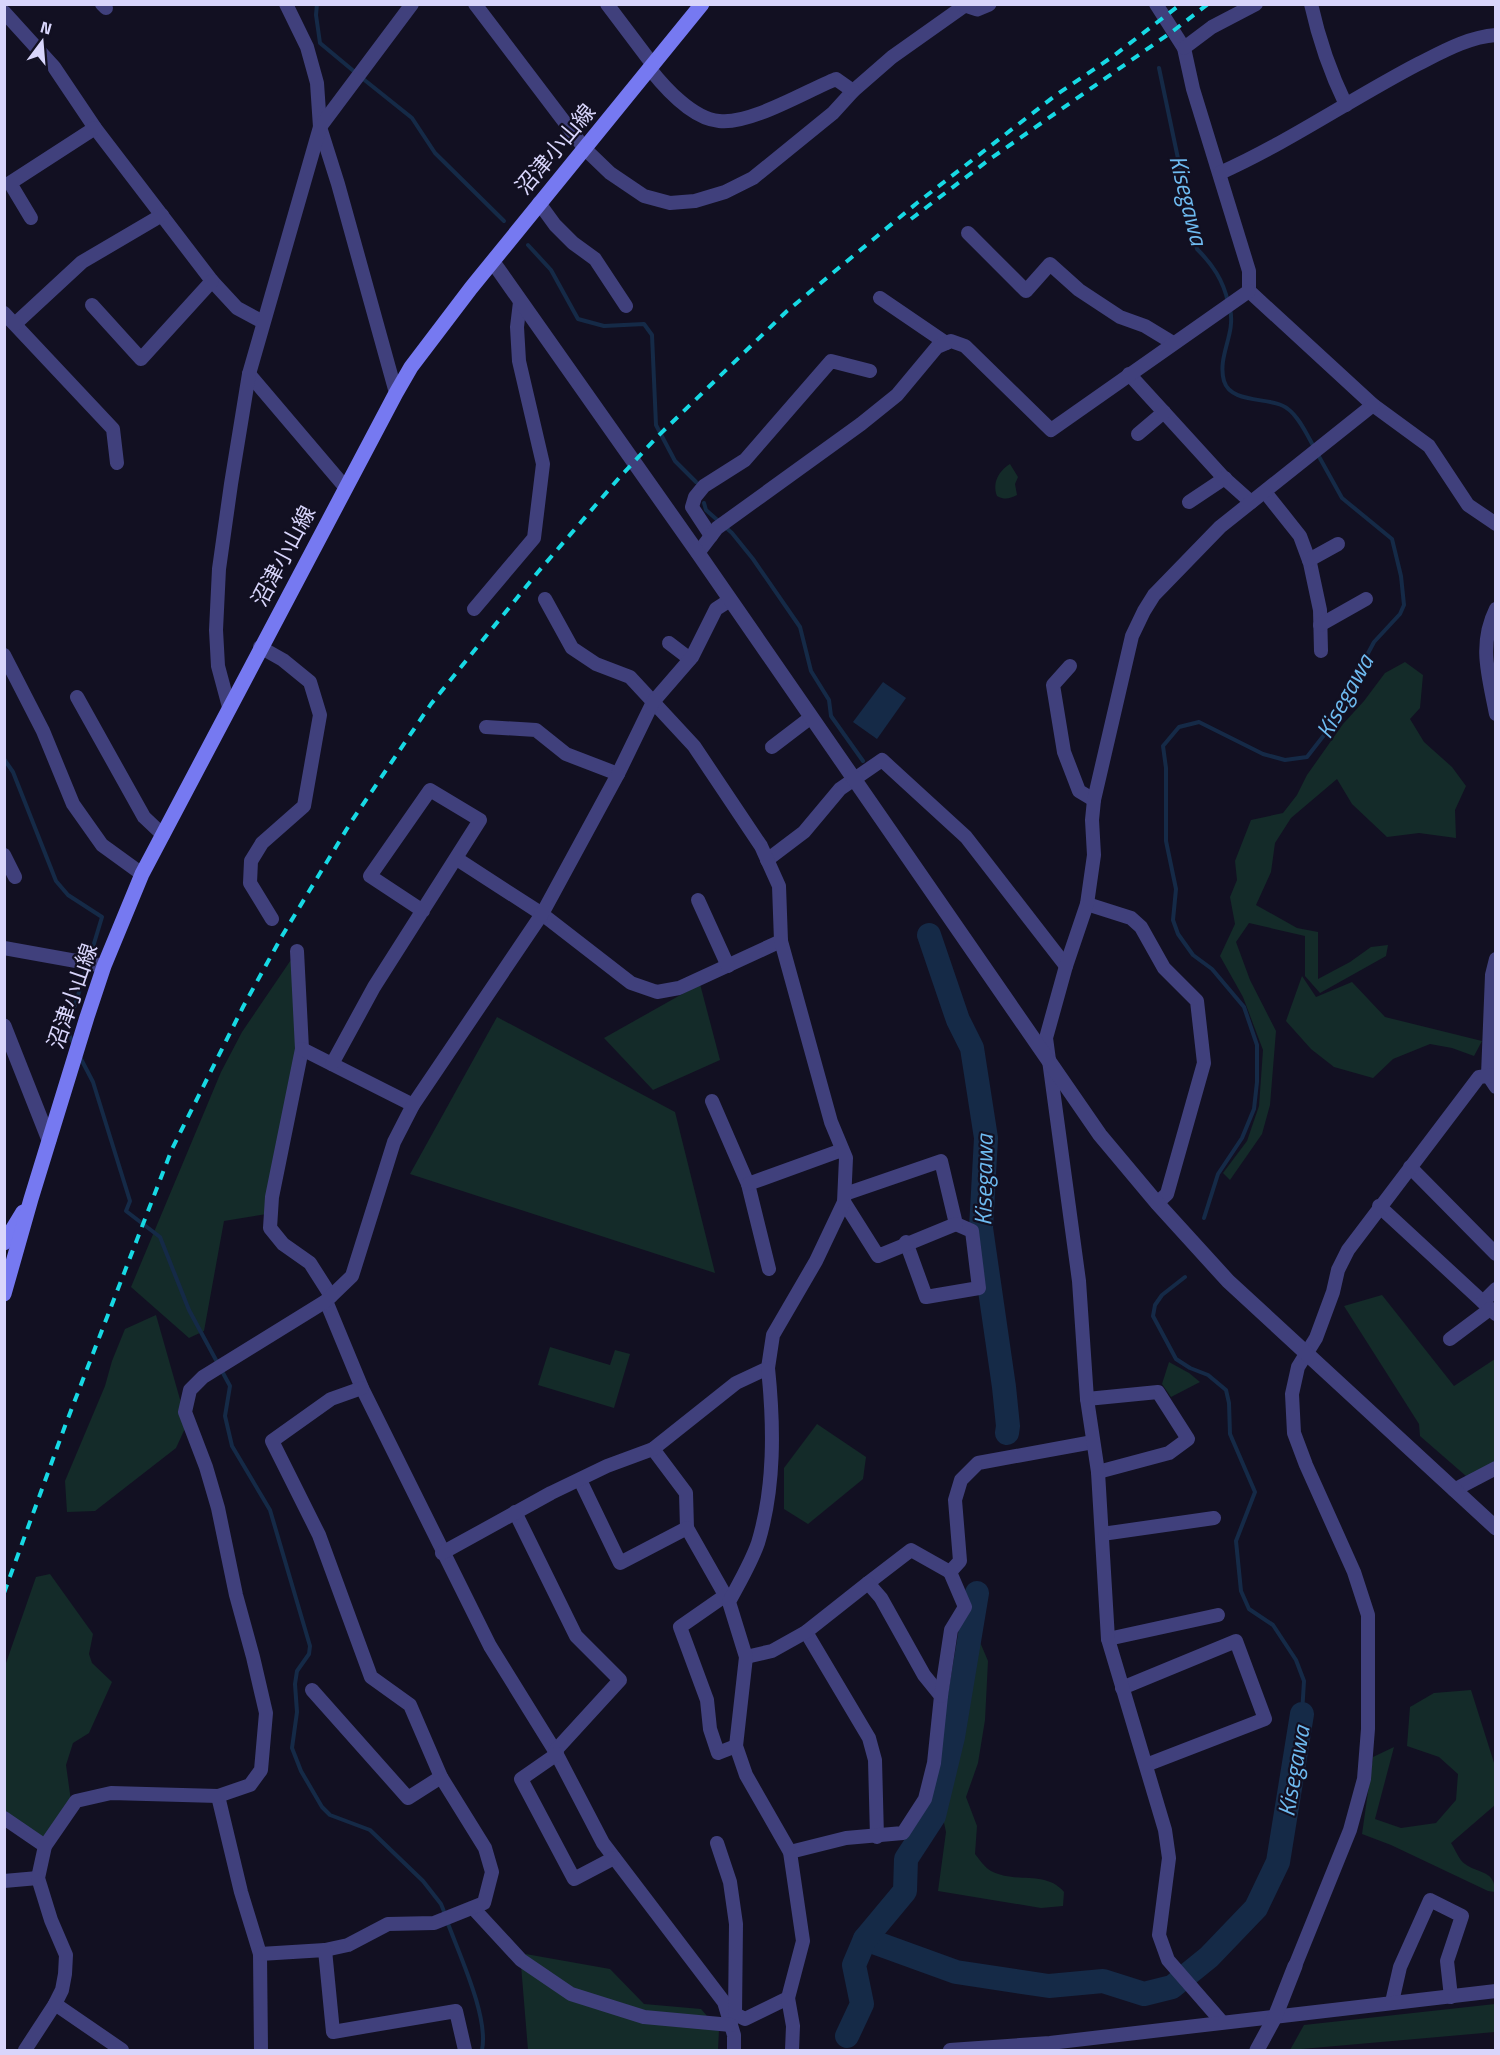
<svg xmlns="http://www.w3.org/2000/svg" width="1500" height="2055" viewBox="0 0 1500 2055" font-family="'Titillium Web','Noto Sans JP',sans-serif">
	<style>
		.green { fill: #142b29 }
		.water { fill: #152a47 }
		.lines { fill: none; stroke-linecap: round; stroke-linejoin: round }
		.stream { stroke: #152a47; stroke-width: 4 }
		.river { stroke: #152a47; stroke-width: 24 }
		.minor { stroke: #40407c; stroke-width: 14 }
		.tertiary { stroke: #40407c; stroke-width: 15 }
		.secondary { stroke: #7679f1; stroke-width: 15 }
		.rail { stroke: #17d9e4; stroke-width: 4; stroke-dasharray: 9 8; stroke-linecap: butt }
		.labels { text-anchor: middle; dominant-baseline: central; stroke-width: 4.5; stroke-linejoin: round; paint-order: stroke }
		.street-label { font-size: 22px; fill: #d8d5fb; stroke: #121022 }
		.water-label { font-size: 24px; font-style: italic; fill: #6ebaf0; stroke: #121022 }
	</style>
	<rect width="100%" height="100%" fill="#121022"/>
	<g class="green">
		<path d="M 1010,464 L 1018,477 L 1015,484 L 1017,495 C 1009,499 1005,500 997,496 C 992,482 999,471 1010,464 Z"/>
		<path d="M 1405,662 L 1423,675 L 1420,708 L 1410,719 L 1424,742 L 1452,767 L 1466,786 L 1455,810 L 1456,838 L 1419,833 L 1387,837 L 1352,804 L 1337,779 L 1291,818 L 1275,843 L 1271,872 L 1256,905 L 1297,928 L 1318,932 L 1318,979 L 1350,962 L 1371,947 L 1388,945 L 1386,956 L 1320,993 L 1305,976 L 1305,936 L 1249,923 L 1236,942 L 1250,980 L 1276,1031 L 1270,1105 L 1262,1134 L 1230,1180 L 1223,1173 L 1247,1141 L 1259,1106 L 1263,1050 L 1243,997 L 1220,956 L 1235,924 L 1230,897 L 1237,880 L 1235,861 L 1251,820 L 1283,813 L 1297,795 L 1307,775 L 1343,724 L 1364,701 L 1385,673 Z"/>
		<path d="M 297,951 L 299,1043 L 267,1214 L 224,1221 L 204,1331 L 189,1338 L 131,1287 L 221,1072 L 242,1032 Z"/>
		<path d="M 1302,976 L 1316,997 L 1352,982 L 1385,1017 L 1482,1041 L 1474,1056 L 1452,1048 L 1430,1044 L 1393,1059 L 1373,1078 L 1334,1067 L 1311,1049 L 1286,1021 Z"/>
		<path d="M 700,984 L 720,1060 L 653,1090 L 604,1038 Z"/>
		<path d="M 497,1017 L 675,1112 L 715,1273 L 410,1174 Z"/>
		<path d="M 1382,1295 L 1454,1386 L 1495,1359 L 1495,1466 L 1466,1476 L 1420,1436 L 1419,1424 L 1344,1306 Z"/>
		<path d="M 156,1315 L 187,1424 L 176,1448 L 95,1511 L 67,1512 L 65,1481 L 105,1386 L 112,1361 L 125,1329 Z"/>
		<path d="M 550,1347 L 610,1365 L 615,1350 L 630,1354 L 614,1408 L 538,1385 Z"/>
		<path d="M 1169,1362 L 1189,1373 L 1200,1382 L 1171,1397 L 1162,1384 Z"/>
		<path d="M 817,1424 L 866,1457 L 863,1479 L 808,1524 L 784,1509 L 784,1468 Z"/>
		<path d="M 50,1574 L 93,1634 L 89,1654 L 92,1663 L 112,1682 L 89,1733 L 73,1743 L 66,1765 L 71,1801 L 45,1842 L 5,1814 L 5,1666 L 36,1577 Z"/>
		<path d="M 977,1635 L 988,1661 L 985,1720 L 978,1763 L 966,1797 L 977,1826 L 975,1854 C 979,1859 985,1868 991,1871 C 1015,1884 1046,1870 1064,1892 L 1063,1906 L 1041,1908 L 938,1891 L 946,1832 L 941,1809 Z"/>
		<path d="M 1471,1690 L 1495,1766 L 1495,1805 L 1451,1843 C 1455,1849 1459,1860 1465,1864 C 1479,1874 1495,1870 1495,1892 L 1488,1891 L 1391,1845 L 1362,1834 L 1373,1757 L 1394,1747 L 1375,1819 L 1401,1828 L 1436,1823 L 1456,1800 L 1458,1774 L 1439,1757 L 1407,1746 L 1410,1707 L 1434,1693 Z"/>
		<path d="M 520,1953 L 610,1969 L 644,2004 L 701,2009 L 719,2030 L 718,2050 L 528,2050 Z"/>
		<path d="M 1495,2004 L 1495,2032 L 1290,2050 L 1304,2025 Z"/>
	</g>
	<path class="water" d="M 883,682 L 906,698 L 877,739 L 853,722 Z"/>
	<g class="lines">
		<g class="stream">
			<path d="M 317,4 L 316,15 L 320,43 L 356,73"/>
			<path d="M 1159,68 L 1197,249 C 1213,265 1223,280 1228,302"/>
			<path d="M 362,78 L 412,118 L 435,153 L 504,221"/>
			<path d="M 528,245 L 551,270 L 578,319 L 604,326 L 644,324 L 652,335 L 656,425 L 675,461 L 696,482"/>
			<path d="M 1230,309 C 1236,334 1217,356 1224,381 C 1231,405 1273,396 1288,409 C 1299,417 1307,435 1314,447"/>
			<path d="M 704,503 L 706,510 L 732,533 L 753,559 L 800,627 L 811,671 L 829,700 L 831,716 L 863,761"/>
			<path d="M 4,759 L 13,772 L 56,881 L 68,895 L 102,917 L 89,960"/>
			<path d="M 74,1045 L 67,1030 L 87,967"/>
			<path d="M 80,1057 L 93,1082 L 130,1201 L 126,1211 L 160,1237 L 189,1310 L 230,1386 L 225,1416 L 232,1446 L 270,1510 L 310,1646 L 309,1654 L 297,1671 L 295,1684 L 297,1712 L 292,1748 L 301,1771 L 322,1807 L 330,1815 L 370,1830 L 423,1881 L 441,1904 L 445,1914"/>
			<path d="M 1204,1218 L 1218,1174 L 1242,1138 L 1254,1109 L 1257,1082 L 1257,1045 L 1244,1007 L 1212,969 L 1193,955 L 1178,934 L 1173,920 L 1176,889 L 1166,841 L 1166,768 L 1163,746 L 1179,727 L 1199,722 L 1263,754 L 1285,760 L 1307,757 L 1335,721 L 1358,672 L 1374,642 L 1400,614 L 1404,605 L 1401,576 L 1392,539 L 1342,498 L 1317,453"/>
			<path d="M 1185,1277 L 1162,1295 L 1155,1305 L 1153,1316 L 1176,1359 L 1190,1368 L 1208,1375 L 1226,1390 L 1229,1403 L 1230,1434 L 1255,1492 L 1236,1541 L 1241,1591 L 1249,1609 L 1273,1625 L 1296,1660 L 1304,1681 L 1302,1714"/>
			<path d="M 447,1921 C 459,1954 489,2017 482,2050"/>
		</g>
		<g class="river">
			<path d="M 929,935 L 958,1020 L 972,1048 L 986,1138 L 981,1228 L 1004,1387 L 1008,1426 L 1007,1433"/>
			<path d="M 865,1939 L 956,1972 L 1049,1986 L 1103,1981 L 1144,1994 L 1172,1987 L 1209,1957 L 1256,1908 L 1278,1862 L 1302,1714"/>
			<path d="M 847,2036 L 862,2004 L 854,1965 L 865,1939 L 905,1891 L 906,1859 L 934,1816 L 953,1737 L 977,1593"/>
		</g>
		<g class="minor">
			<path d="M 102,4 L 106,8"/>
			<path d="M 286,4 L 307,47 L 317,83 L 320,127 L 338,184 L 396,393"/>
			<path d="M 475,4 L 585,149 L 610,173 L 644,196 L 670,203 L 695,201 L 725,192 L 753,178 L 833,113 L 853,91 L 892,57 L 964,6"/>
			<path d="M 607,4 L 653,65"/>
			<path d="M 1156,4 L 1184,48 L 1193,89 L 1249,271 L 1249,291 L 1373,405 L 1429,446 L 1468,505 L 1496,524"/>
			<path d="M 1311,4 C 1319,40 1330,72 1346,105"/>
			<path d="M 4,12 L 54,67 L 95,128 L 212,281 L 237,308 L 263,322"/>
			<path d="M 1184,48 L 1212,27 L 1256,4"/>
			<path d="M 650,69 C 665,88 693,119 719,121 C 750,125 806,91 836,79 L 853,91"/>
			<path d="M 1220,173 C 1289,142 1351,99 1418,64 C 1442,52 1468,37 1496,35"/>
			<path d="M 539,203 L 555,225 L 573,243 L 595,259 L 626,306"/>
			<path d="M 31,218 L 10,183 L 95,128"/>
			<path d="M 968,233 L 1026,291 L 1050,264 L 1079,290 L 1120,317 L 1145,326 L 1173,343"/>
			<path d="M 880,298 L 946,343"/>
			<path d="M 92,305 L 141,359 L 212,281"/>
			<path d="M 4,313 L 113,429 L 117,463"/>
			<path d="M 15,324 L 82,262 L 162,215"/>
			<path d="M 249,374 L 345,487"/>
			<path d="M 1129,374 L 1223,477 L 1251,502"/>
			<path d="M 1138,434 L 1164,412"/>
			<path d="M 1265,492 L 1300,536 L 1310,563 L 1320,610 L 1321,651"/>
			<path d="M 1189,502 L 1225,478"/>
			<path d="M 711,536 L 692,507 L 695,497 L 704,486 L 745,460 L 831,361 L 870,371"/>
			<path d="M 698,553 L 717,528 L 861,424 L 897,395 L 937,347 L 951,341 L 965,346 L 1051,430 L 1249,291"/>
			<path d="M 1309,560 L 1338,544"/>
			<path d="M 474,609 L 534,538 L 543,464 L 519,361 L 517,327 L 520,302"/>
			<path d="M 1496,609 C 1478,645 1489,677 1496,714"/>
			<path d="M 1320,625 L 1366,599"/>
			<path d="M 669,643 L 690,659"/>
			<path d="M 260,647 L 283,660 L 310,682 L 320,715 L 304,806 L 262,843 L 251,861 L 250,883 L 272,919"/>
			<path d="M 4,655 L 43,731 L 73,804 L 102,845 L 142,874"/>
			<path d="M 1070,666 L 1053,685 L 1064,752 L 1079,791 L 1094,800"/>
			<path d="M 77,697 L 144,817 L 163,835"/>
			<path d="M 229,707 L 218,666 L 216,630 L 219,569 L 231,484 L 249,374 L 320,127 L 412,4"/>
			<path d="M 486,727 L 536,730 L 566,754 L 618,774"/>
			<path d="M 772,747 L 810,718"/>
			<path d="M 4,855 L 15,877"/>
			<path d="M 457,859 L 542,914 L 631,983 L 657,992 L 679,988 L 781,941"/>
			<path d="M 767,860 L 804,832 L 840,789 L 882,760 L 966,837 L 1066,966"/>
			<path d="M 698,900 L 728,966"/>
			<path d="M 1087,904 L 1131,918 L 1141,927 L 1164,968 L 1197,1001 L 1204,1063 L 1167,1194 L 1157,1203"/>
			<path d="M 4,948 L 104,966"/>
			<path d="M 297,951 L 302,1049 L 272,1197 L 270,1228 L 283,1244 L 310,1263 L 331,1296"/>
			<path d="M 1496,959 L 1492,975 L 1488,1075 L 1496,1087"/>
			<path d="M 302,1049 L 413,1105"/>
			<path d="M 332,1064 L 374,987 L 480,820 L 430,790 L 370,876 L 423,911"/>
			<path d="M 712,1101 L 748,1184 L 769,1269"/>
			<path d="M 1410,1167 L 1496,1254"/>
			<path d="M 748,1184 L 842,1150"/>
			<path d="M 845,1194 L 941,1161 L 956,1224 L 972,1231 L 979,1288 L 926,1297 L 906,1242"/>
			<path d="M 844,1202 L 878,1256 L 956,1224"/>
			<path d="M 1379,1206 L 1496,1314"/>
			<path d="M 326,1301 L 362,1388 L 490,1646 L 555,1751 L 603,1843 L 724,2002 L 734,2035 L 734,2050"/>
			<path d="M 1483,1302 L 1496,1289"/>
			<path d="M 1450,1339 L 1490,1309"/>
			<path d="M 1087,1399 L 1158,1392 L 1188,1439 L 1169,1453 L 1098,1472"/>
			<path d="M 653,1449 L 686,1493 L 687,1528"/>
			<path d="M 580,1480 L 620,1563 L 687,1528 L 729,1602"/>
			<path d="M 1454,1490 L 1496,1468"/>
			<path d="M 515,1512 L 576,1636 L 620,1680 L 555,1751"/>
			<path d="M 1102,1534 L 1214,1518"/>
			<path d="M 442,1553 L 551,1493 L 607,1466 L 653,1449 L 736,1383 L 768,1368 L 773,1335 L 816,1261 L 844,1202 L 846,1158 L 831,1122 L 781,941 L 779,886 L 761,846 L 694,746 L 630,677 L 596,664 L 572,648 L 545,599"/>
			<path d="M 868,1583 L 911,1550 L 950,1572"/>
			<path d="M 726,1595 L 680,1627 L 707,1700 L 710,1729 L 718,1753 L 736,1746"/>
			<path d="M 806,1632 L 869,1738 L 875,1760 L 877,1837"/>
			<path d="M 1108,1639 L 1218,1615"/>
			<path d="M 746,1657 L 772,1651 L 806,1632 L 868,1583 L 881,1598 L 924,1675 L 941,1696 L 934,1763 L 925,1799 L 903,1833 L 846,1838 L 790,1852"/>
			<path d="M 1122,1688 L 1236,1641 L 1265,1719 L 1146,1765"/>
			<path d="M 312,1690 L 408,1798 L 441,1777"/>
			<path d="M 941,1696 L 951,1630 L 965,1607 L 950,1572 L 960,1561 L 955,1500 L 961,1480 L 978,1463 L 1093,1442"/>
			<path d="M 557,1754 L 521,1779 L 574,1879 L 614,1858"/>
			<path d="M 218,1796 L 241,1892 L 260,1954 L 261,2050"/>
			<path d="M 4,1818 L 45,1846"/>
			<path d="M 717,1843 L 730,1882 L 736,1924 L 735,2014 L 745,2019 L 788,1998 L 803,1941 L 790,1852 L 746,1775 L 736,1746 L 746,1657 L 729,1602 C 739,1583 751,1563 758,1543 C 775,1487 774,1426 768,1368"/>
			<path d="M 4,1881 L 38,1878"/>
			<path d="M 473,1908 L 521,1960 L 571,1994 L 644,2017 L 731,2025"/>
			<path d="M 325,1950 L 348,1945 L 388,1924 L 434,1923 L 484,1903 L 492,1872 L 485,1848 L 441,1777 L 410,1705 L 371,1677 L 319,1535 L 272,1441 L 331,1399 L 362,1388"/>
			<path d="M 260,1954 L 325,1950 L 333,2032 L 456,2011 L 465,2050"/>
			<path d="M 1295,1966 L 1350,1830 L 1364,1779 L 1368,1729 L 1368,1615 L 1354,1572 L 1306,1465 L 1294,1433 L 1292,1394 L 1298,1367 L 1316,1338 L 1333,1292 L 1338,1270 L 1348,1250 L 1479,1077 L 1496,1075"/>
			<path d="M 788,1998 L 793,2026 L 792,2050"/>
			<path d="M 1392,2002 L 1400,1967 L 1430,1900 L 1462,1916 L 1447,1961 L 1451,1997"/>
			<path d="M 55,2004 L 122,2050"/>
			<path d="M 1222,2022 L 1168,1960 L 1159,1935 L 1169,1858 L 1165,1830 L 1108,1639 L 1098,1472 L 1087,1399 L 1079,1281 L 1046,1038 L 1066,966 L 1087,904 L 1094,855 L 1092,820 L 1094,800 L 1132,636 L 1144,611 L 1154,595 L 1220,527 L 1373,405"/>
			<path d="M 25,2050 L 55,2004 L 62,1990 L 65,1974 L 66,1955 L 51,1920 L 38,1878 L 45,1846 L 76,1801 L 111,1793 L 218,1796 L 250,1785 L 261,1770 L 266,1713 L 253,1657 L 236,1595 L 218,1508 L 206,1467 L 185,1412 L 190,1390 L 203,1377 L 326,1301 L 352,1276 L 394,1142 L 413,1105 L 542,914 L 618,774 L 653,702 L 692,657 L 716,609 L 730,600"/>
			<path d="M 950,2050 L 1050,2043 L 1496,1991"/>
		</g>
		<g class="tertiary">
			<path d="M 962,4 L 977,9 L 989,4"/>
			<path d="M 493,262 L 698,553 L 1100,1135 L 1157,1203 L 1228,1281 L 1496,1528"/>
			<path d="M 4,1026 L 49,1140"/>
			<path d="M 1257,2050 L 1275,2017 L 1295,1966"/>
		</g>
		<g class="secondary">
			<path d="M 4,1243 L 23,1212"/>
			<path d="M 4,1294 L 31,1199 L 87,1017 L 104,966 L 142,874 L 396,393 L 411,367 L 471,288 L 702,4"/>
		</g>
		<g class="rail">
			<path d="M 911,219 L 990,159 L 1173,31 L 1208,4"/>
			<path d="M 4,1593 L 65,1426 L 172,1149 L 243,1007 L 282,936 L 351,822 L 431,704 L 538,572 L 619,478 L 657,437 L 787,311 L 917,203 L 1056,95 L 1112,57 L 1181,4"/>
		</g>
	</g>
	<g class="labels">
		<g class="street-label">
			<text transform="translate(555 149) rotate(-50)">沼津小山線</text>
			<text transform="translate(283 556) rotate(-62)">沼津小山線</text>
			<text transform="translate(72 996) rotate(-71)">沼津小山線</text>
		</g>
		<g class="water-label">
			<text transform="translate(1189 200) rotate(76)">Kisegawa</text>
			<text transform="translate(1344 696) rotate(-61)">Kisegawa</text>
			<text transform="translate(983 1180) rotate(-89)">Kisegawa</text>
			<text transform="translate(1293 1771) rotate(-80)">Kisegawa</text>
		</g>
	</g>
	<rect width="1500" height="2055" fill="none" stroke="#d8d5fb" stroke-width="12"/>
	<g transform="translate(42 42) rotate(16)" stroke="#121022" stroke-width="4.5" paint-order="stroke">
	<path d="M0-4.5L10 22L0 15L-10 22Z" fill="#d8d5fb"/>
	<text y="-9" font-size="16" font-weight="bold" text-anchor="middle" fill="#d8d5fb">N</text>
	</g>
</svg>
